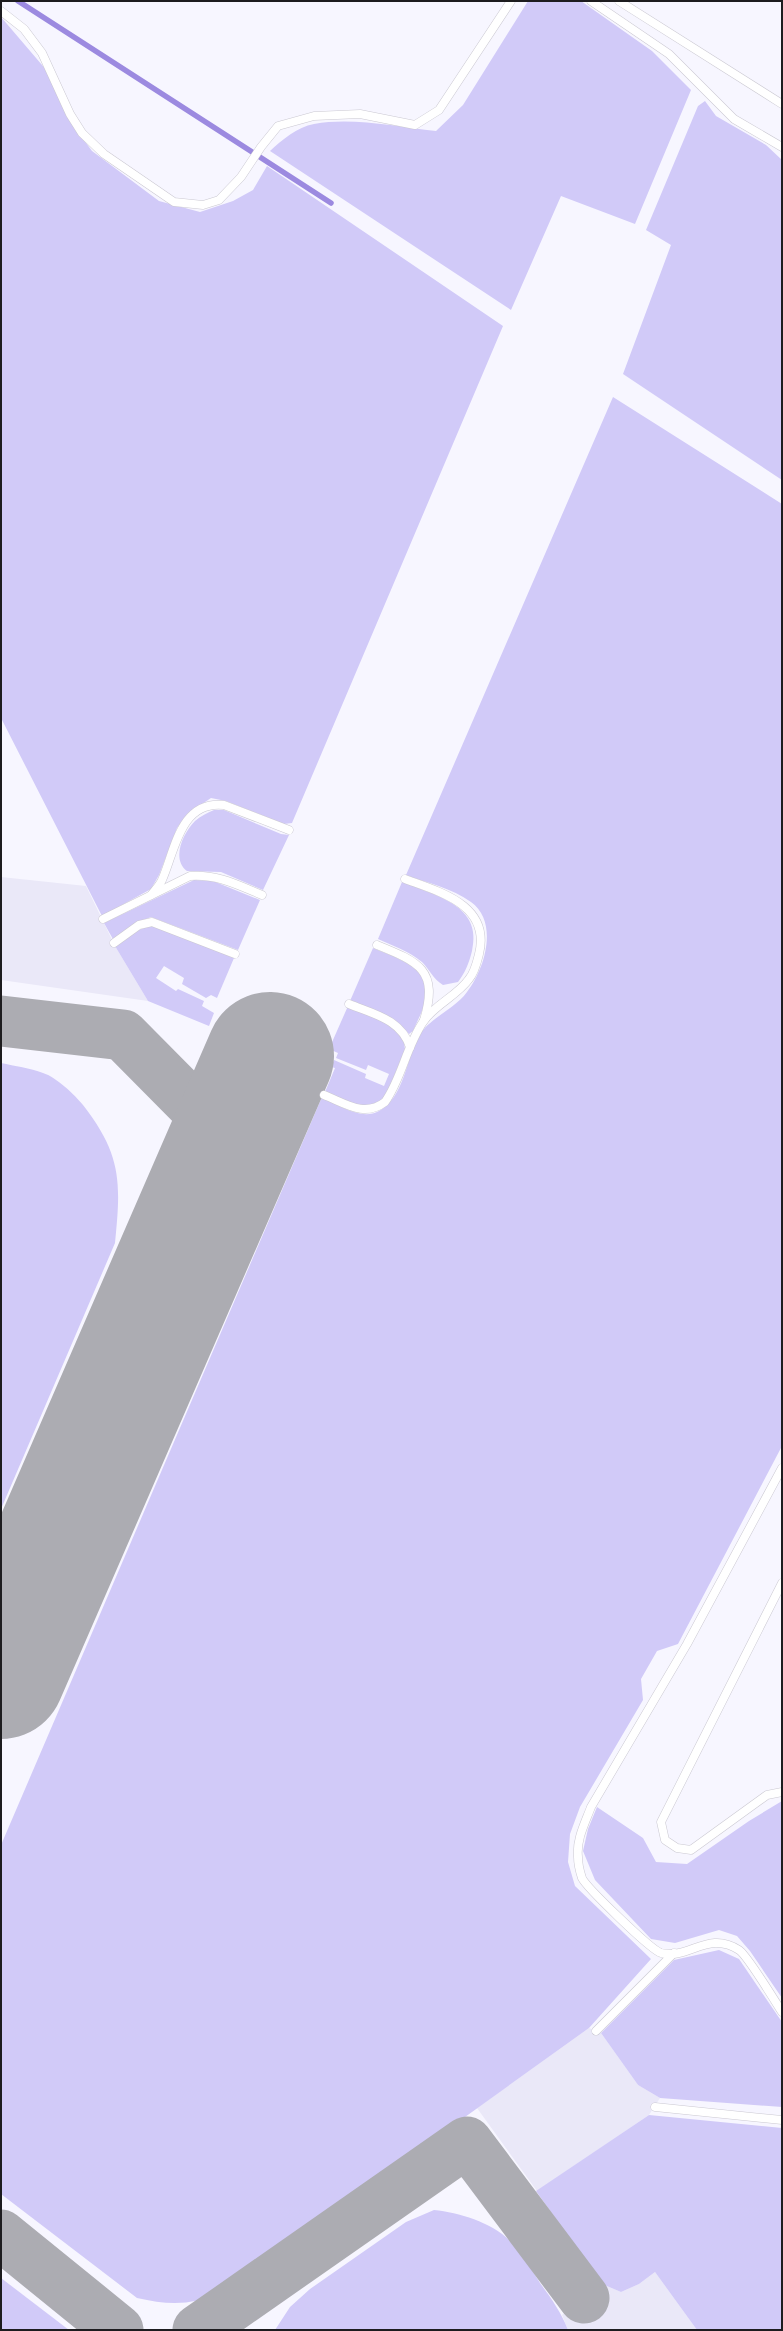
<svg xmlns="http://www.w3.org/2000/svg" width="783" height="2331" viewBox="0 0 783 2331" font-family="'Titillium Web',sans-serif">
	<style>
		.built { fill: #eae8f8 }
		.green { fill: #d1caf8 }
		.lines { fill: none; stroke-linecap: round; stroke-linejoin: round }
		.stream { stroke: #9c8ae0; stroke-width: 5.5 }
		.taxiway { stroke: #acacb2; stroke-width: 51 }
		.runway { stroke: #acacb2; stroke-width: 128 }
		.lane-casing { stroke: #cbc9d2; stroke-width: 9 }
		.lane { stroke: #fff; stroke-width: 8 }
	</style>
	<rect width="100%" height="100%" fill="#f7f6ff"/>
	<g class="built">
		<path d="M 1,877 L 86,886 L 115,946 L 148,1001 L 1,980 Z"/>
		<path d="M 589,2028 L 601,2033 L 638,2085 L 660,2098 L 649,2115 L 537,2191 L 477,2108 Z"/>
		<path d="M 655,2272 L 697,2330 L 568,2330 L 562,2315 L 602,2284 L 621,2292 L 639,2284 Z"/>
	</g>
	<g class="green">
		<path d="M 528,1 L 581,1 L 652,51 L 691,90 L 635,224 L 561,196 L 511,310 L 270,151 C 282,140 297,127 314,124 C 353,117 397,127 436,131 L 463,105 Z"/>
		<path d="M 1,17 L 48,72 L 69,120 L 92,151 L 159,201 L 200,212 L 233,201 L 253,190 L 267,166 L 503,326 L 292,823 L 284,824 L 226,801 L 211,798 L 187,814 L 177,828 L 159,875 L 151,889 L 102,916 L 1,718 Z"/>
		<path d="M 705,101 L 716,116 L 766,145 L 782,160 L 782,480 L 623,374 L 671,245 L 646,230 L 698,106 Z"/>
		<path d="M 613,397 L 782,504 L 782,1446 L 678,1644 L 657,1651 L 641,1679 L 643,1700 L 580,1807 L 570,1834 L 568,1862 L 575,1886 L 651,1959 L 589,2028 L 221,2292 C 192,2306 168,2305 137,2298 L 1,2194 L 1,1845 L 322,1097 C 339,1105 361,1121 379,1111 C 404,1097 406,1061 418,1037 C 430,1017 454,1010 467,992 C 485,969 499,922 471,902 C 452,888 427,883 406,875 Z"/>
		<path d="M 214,810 L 224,810 L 281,834 L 289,835 L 263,890 L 221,872 L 187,871 C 171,859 183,833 195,821 C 201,816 207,813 214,810 Z"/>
		<path d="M 194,880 L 213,881 L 260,900 L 238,950 L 151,917 L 139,922 L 114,941 L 104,923 Z"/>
		<path d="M 402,882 C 436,896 483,905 472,951 C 469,963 465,973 458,982 L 443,985 C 433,979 430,970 422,962 C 409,951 393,946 378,939 Z"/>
		<path d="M 152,925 L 234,958 L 217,998 L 211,995 L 206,998 L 182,984 L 184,978 L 164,966 L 156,978 L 176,991 L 178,989 L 204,1001 L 202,1006 L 214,1013 L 209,1026 L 148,1001 L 115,946 L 139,930 Z"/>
		<path d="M 373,948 C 397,958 435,969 425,1003 C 422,1012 417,1022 413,1031 L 409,1034 L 397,1022 L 350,1001 Z"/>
		<path d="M 348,1006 L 392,1025 L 403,1038 L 405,1049 L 386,1096 L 379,1102 L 370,1106 L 360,1106 L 325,1092 L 335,1068 L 331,1067 L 334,1060 L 366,1074 L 365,1078 L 384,1086 L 389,1074 L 368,1065 L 366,1070 L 336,1058 L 338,1053 L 329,1049 Z"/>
		<path d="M 1,1063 C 15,1066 30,1068 43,1073 C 56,1077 75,1095 83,1105 C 122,1155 121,1183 115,1243 L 1,1509 Z"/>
		<path d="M 782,1801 L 782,1998 L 750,1951 L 737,1936 L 719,1930 L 675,1943 L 651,1939 L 595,1880 L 583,1851 L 588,1829 L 597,1807 L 643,1838 L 656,1862 L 687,1864 L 749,1821 Z"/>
		<path d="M 719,1950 L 739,1959 L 782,2022 L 782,2107 L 660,2098 L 638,2085 L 601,2033 L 674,1960 Z"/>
		<path d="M 649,2115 L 782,2128 L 782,2330 L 697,2330 L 655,2272 L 639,2284 L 621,2292 L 602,2284 L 536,2191 Z"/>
		<path d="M 434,2210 C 461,2213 495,2223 514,2245 C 524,2256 532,2270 540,2283 C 551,2298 561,2312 568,2330 L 275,2330 L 290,2307 L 310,2289 L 406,2222 Z"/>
		<path d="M 1,2278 L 69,2330 L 1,2330 Z"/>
	</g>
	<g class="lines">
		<path class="stream" d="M 18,1 L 331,203"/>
		<g class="taxiway">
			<path d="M 1,1021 L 123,1035 L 232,1145"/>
			<path d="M 1,2235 L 118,2330"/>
			<path d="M 198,2330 L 467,2142 L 584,2298"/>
		</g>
		<path class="runway" d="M 1,1675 L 270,1056"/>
		<g class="lane-casing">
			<g id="lane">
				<path d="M 591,1 L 669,54 L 734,119 L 782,147"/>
				<path d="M 619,1 L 782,104"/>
				<path d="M 1,11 L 24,29 L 42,53 L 70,114 L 82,133 L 104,154 L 174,202 L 203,205 L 219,200 L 241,177 L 261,147 L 278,126 L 314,116 L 360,114 L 415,125 L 439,110 L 511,1"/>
				<path d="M 151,895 C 155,890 160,885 162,880 C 175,851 180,800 224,805 L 289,830"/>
				<path d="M 103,919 L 190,876 C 217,874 238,885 262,895"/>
				<path d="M 114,943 L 139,925 L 152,922 L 235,954"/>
				<path d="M 377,945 C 419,962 439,970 424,1020"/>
				<path d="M 349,1004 C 373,1014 401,1019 410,1047"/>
				<path d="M 324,1095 C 345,1103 364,1118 385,1102 C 402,1078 406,1047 423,1022 C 434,1005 457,996 469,979 C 475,972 477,962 479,954 C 491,905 440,892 405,879"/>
				<path d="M 782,1468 L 687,1644 L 591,1807 C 585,1823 576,1840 578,1857 C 578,1863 580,1872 582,1878 C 586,1887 651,1950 661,1953 C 689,1960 708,1930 739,1950 C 747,1955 775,2001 782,2012"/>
				<path d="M 782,1583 L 661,1822 L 665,1840 L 677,1848 L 691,1850 L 767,1795 L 782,1792"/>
				<path d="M 596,2031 L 674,1953"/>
				<path d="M 655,2107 L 782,2120"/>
			</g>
		</g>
		<use href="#lane" class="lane"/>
	</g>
	<rect width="783" height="2331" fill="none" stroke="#1d1c1f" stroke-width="4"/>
</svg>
